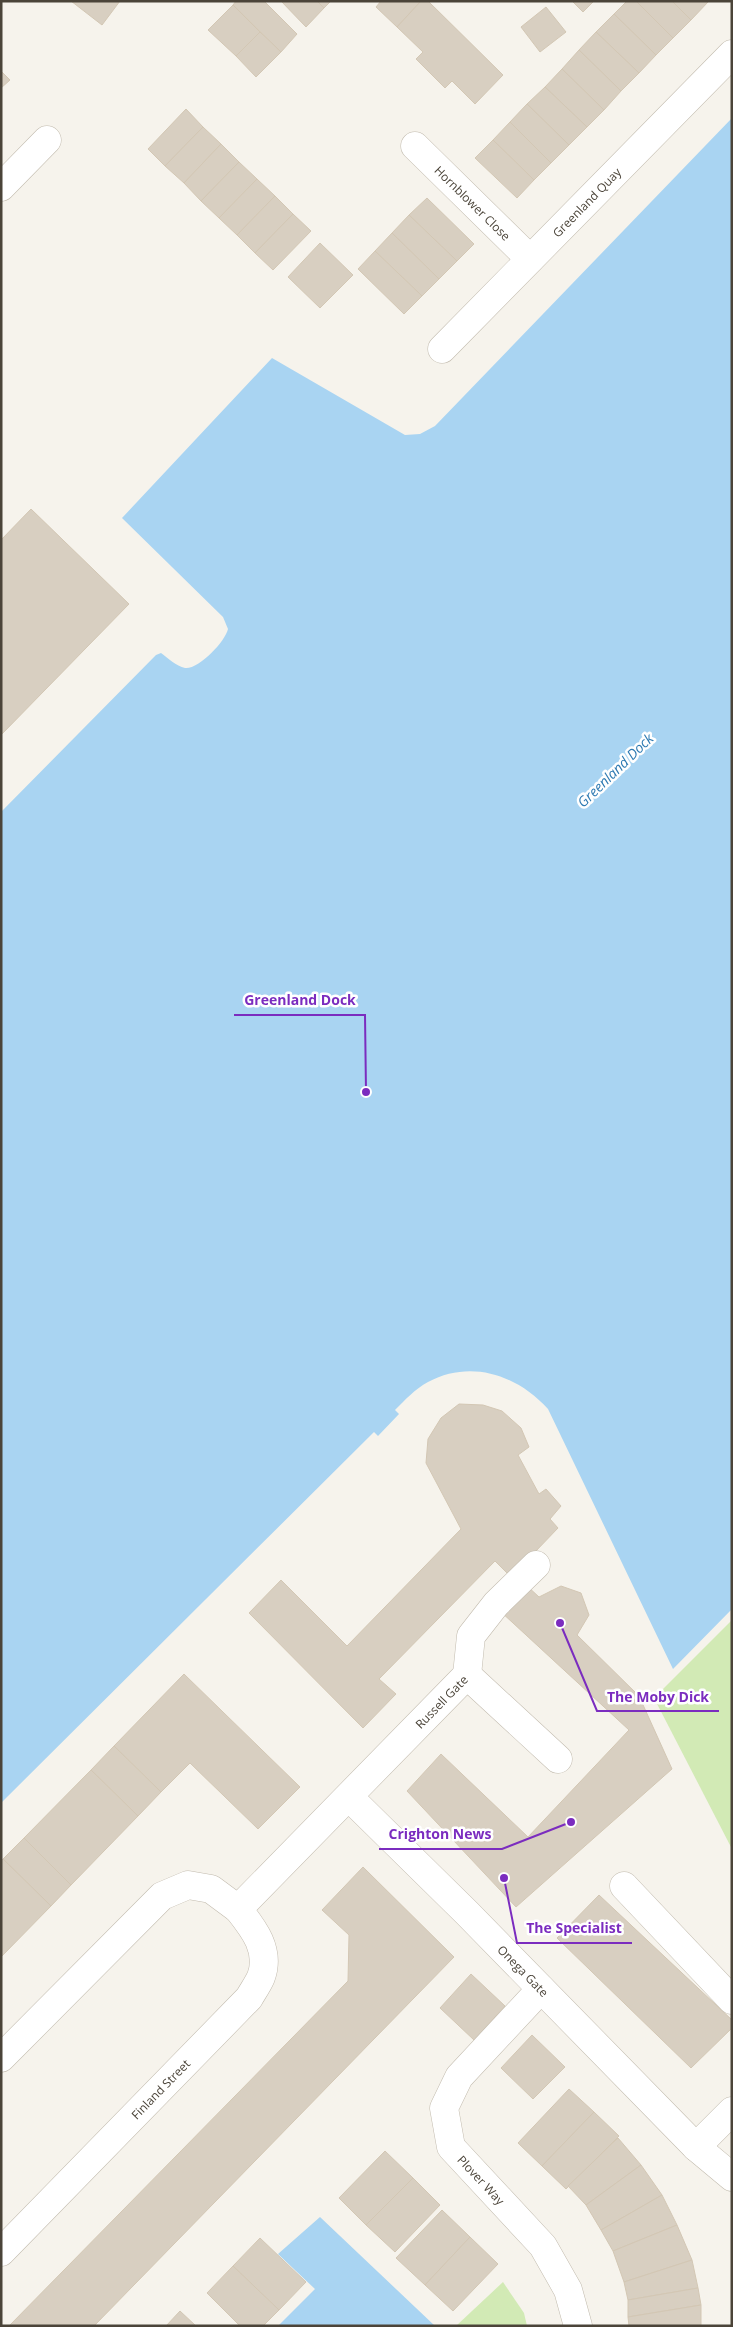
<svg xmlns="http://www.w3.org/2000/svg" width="733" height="2327" viewBox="0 0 733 2327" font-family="'Open Sans',sans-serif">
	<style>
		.green { fill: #d2eab5 }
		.water { fill: #a9d4f2 }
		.building { fill: #d8cfc1; stroke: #d3c7b4 }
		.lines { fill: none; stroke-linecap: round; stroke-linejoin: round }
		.minor-casing { stroke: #c2bbae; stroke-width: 29 }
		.minor { stroke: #fff; stroke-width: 28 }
		.labels { text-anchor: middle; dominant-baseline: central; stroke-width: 5; stroke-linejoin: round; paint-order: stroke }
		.street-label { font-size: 12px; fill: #4b4439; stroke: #fff }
		.water-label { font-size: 14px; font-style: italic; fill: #2e7ab2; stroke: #fff }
		.leader { fill: none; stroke: #7b2cbf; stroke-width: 2 }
		.callout-dot { fill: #7b2cbf; stroke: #fff; stroke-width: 2 }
		.callout-label { font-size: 14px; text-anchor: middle; font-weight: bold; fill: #7b2cbf; stroke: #fff; stroke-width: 5; stroke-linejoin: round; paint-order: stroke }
	</style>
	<rect width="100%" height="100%" fill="#f6f3ec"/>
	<g class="green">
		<path d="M 732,1620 L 732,1849 L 654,1698 Z"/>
		<path d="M 503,2282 L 524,2313 L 527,2326 L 456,2326 Z"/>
	</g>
	<g class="water">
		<path d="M 732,118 L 732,1609 L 673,1669 L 548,1409 C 517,1375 471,1359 428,1382 C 415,1389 405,1400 395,1410 L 399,1414 L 378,1436 L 374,1432 L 1,1803 L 1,812 L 156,655 L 161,653 C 168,658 176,666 185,668 C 198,670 225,642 228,629 L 223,617 L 122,518 L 272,358 L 405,435 L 420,434 L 435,426 Z"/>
		<path d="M 320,2217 L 435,2326 L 278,2326 L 315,2289 L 278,2254 Z"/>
	</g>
	<g class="building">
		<path d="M 71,1 L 120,1 L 102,25 Z"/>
		<path d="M 236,1 L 264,1 L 297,34 L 281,52 L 233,5 Z"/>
		<path d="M 281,1 L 317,1 L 324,8 L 306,27 Z"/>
		<path d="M 317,1 L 331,1 L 324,8 Z"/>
		<path d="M 381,1 L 421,1 L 397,27 L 376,7 Z"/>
		<path d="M 421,1 L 428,1 L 503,75 L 475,104 L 452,81 L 445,88 L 416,59 L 423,52 L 397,27 Z"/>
		<path d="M 572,1 L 594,1 L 583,12 Z"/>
		<path d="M 627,1 L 636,1 L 673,38 L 656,55 L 614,14 Z"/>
		<path d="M 636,1 L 672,1 L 691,20 L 673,38 Z"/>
		<path d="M 672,1 L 708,1 L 708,2 L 691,20 Z"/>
		<path d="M 233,5 L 260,32 L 236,56 L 208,30 Z"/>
		<path d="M 546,7 L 566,32 L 540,52 L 521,27 Z"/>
		<path d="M 614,14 L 656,55 L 639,73 L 596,32 Z"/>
		<path d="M 260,32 L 281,52 L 256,77 L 236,56 Z"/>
		<path d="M 596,32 L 639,73 L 621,91 L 579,50 Z"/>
		<path d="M 579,50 L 621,91 L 604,110 L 562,69 Z"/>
		<path d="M 562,69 L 604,110 L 587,127 L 545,87 Z"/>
		<path d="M 1,71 L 10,80 L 1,88 Z"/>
		<path d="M 545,87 L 587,127 L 569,145 L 527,104 Z"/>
		<path d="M 527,104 L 569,145 L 551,163 L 510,122 Z"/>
		<path d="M 186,109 L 203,127 L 165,166 L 148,149 Z"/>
		<path d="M 510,122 L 551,163 L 534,180 L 493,140 Z"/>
		<path d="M 203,127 L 221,144 L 184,183 L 165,166 Z"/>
		<path d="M 493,140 L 534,180 L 517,198 L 475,158 Z"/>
		<path d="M 221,144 L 239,162 L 201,201 L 184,183 Z"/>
		<path d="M 239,162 L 257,179 L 219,218 L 201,201 Z"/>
		<path d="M 257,179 L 275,196 L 237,235 L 219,218 Z"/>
		<path d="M 275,196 L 293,214 L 255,253 L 237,235 Z"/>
		<path d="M 427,198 L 474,244 L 457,261 L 409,215 Z"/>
		<path d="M 293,214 L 311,231 L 273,270 L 255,253 Z"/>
		<path d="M 409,215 L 457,261 L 439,279 L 392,233 Z"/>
		<path d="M 392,233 L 439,279 L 422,296 L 375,251 Z"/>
		<path d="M 320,243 L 353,275 L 320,308 L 288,277 Z"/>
		<path d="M 375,251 L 422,296 L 404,314 L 358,269 Z"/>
		<path d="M 31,509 L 129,604 L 1,735 L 1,540 Z"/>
		<path d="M 459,1404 L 483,1405 L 502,1411 L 521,1428 L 529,1447 L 518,1455 L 539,1494 L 546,1489 L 561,1506 L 550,1519 L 558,1528 L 511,1577 L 495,1561 L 379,1679 L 396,1694 L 363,1728 L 249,1613 L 281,1580 L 347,1646 L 461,1529 L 426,1463 L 428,1439 L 441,1418 Z"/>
		<path d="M 526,1585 L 539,1597 L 561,1586 L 581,1593 L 589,1615 L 577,1635 L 639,1696 L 672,1769 L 516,1907 L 407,1791 L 441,1754 L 528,1837 L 629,1730 L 500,1611 Z"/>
		<path d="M 184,1674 L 300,1787 L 258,1829 L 190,1763 L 161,1792 L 114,1746 Z"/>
		<path d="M 114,1746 L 161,1792 L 138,1816 L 91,1770 Z"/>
		<path d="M 91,1770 L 138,1816 L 71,1885 L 24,1838 Z"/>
		<path d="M 24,1838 L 71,1885 L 51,1906 L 3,1859 Z"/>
		<path d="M 3,1859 L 51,1906 L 1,1957 L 1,1861 Z"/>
		<path d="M 363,1867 L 454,1957 L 94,2326 L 9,2326 L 348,1981 L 349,1935 L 322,1910 Z"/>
		<path d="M 599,1895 L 732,2020 L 732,2028 L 691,2068 L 557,1938 Z"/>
		<path d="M 471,1974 L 505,2006 L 474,2040 L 440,2008 Z"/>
		<path d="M 532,2035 L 565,2067 L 533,2099 L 501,2068 Z"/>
		<path d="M 569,2089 L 594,2112 L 542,2166 L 518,2143 Z"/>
		<path d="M 594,2112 L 619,2136 L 566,2189 L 542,2166 Z"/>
		<path d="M 618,2138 L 641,2165 L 586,2205 L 568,2186 Z"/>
		<path d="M 385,2151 L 413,2178 L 366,2225 L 339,2198 Z"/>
		<path d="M 641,2165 L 662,2195 L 601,2230 L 586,2205 Z"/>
		<path d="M 413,2178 L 440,2205 L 395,2252 L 366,2225 Z"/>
		<path d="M 662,2195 L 677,2225 L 613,2251 L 601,2230 Z"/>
		<path d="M 442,2210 L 470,2237 L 425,2285 L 396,2258 Z"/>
		<path d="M 677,2225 L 692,2260 L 624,2282 L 613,2251 Z"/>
		<path d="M 470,2237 L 498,2264 L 453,2311 L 425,2285 Z"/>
		<path d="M 260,2238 L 306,2282 L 279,2310 L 233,2266 Z"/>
		<path d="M 692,2260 L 698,2288 L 628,2300 L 624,2282 Z"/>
		<path d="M 233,2266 L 279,2310 L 263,2326 L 240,2326 L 207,2293 Z"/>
		<path d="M 698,2288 L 701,2305 L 628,2317 L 628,2300 Z"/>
		<path d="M 701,2305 L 701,2326 L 629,2326 L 628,2317 Z"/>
		<path d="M 180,2311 L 196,2326 L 166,2326 Z"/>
	</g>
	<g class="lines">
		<g class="minor-casing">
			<g id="minor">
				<path id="s1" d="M 415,146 L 530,259"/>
				<path d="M 1,187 L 47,140"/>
				<path id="s2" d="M 442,349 L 732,54"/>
				<path d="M 467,1675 L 471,1636 L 496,1604 L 536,1565"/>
				<path id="s3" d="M 349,1797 L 467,1913 L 696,2147 L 732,2177"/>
				<path d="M 624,1886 L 732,2000"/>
				<path id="s4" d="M 541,1989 L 459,2077 L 444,2108 L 451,2147 L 543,2246 L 568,2290 L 578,2326"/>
				<path d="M 1,2058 L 162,1896 L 188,1885 L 211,1889 L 238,1909"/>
				<path d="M 696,2147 L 732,2111"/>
				<path id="s5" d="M 1,2252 L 249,1998 C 253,1991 258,1984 261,1977 C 271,1950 253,1928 238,1909 L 467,1675 L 558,1759"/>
			</g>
		</g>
		<use href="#minor" class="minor"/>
	</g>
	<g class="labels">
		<g class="street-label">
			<text stroke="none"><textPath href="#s2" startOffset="206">Greenland Quay</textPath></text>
			<text stroke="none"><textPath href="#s1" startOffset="81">Hornblower Close</textPath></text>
			<text stroke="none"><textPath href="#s5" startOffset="745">Russell Gate</textPath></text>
			<text stroke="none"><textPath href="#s3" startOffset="246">Onega Gate</textPath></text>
			<text stroke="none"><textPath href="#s5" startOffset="228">Finland Street</textPath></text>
			<text stroke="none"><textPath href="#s4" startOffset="239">Plover Way</textPath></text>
		</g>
		<g class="water-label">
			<text transform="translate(615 770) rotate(-44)">Greenland Dock</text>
		</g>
	</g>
	<path class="leader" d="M366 1092L365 1015H234M560 1623L597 1711H719M571 1822L502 1849H379M504 1878L517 1943H632"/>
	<g class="callout-dot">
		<circle cx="366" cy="1092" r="5"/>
		<circle cx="560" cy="1623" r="5"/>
		<circle cx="571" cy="1822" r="5"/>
		<circle cx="504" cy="1878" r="5"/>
	</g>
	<g class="callout-label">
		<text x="300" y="1005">Greenland Dock</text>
		<text x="658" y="1702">The Moby Dick</text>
		<text x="440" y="1839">Crighton News</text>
		<text x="574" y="1933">The Specialist</text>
	</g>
	<rect width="733" height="2327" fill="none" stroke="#4b4439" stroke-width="5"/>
</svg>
